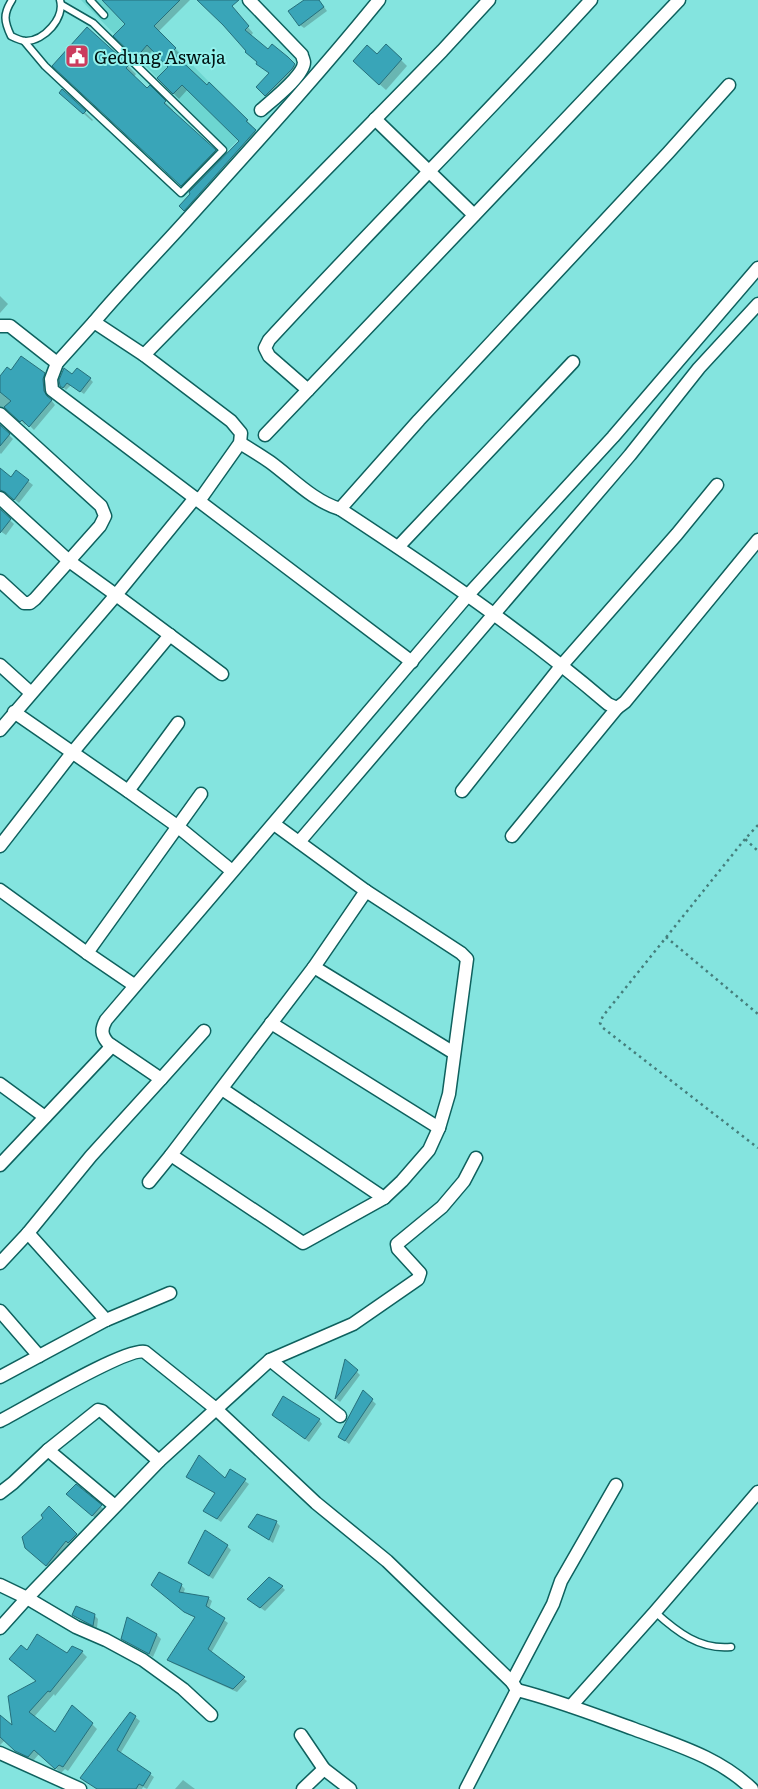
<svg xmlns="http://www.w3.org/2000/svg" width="758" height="1789" viewBox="0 0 758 1789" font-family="Literata,serif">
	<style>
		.built { fill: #6dd6d1 }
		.shadow { fill: #0003 }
		.building { fill: #39a5b8; stroke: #26707c }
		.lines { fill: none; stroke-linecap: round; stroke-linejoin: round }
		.lane-casing { stroke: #0e615e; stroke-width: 9 }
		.street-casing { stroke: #0e615e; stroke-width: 15 }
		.path { stroke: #457e7c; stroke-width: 2.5; stroke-dasharray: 2.5 4; stroke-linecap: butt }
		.lane { stroke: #fff; stroke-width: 6 }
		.street { stroke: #fff; stroke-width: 12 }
		.labels { text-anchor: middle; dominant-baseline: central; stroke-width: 4; stroke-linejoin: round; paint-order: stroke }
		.poi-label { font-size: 18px; fill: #011212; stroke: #92f1ec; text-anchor: start }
	</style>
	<rect width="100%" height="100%" fill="#84e4df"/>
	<path class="built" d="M 81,0 L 129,0 L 252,126 L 228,150 Z"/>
	<g class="shadow">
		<path d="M 104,0 L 190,0 L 158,32 L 180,54 L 176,58 L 207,87 L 209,84 L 252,126 L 251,127 L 261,137 L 190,215 L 181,206 L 192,194 L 62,74 L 107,45 L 136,74 L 134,77 L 148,90 L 150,87 L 173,110 L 172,112 L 223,159 L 241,141 L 188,89 L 179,99 L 158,78 L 169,67 L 153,50 L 142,62 L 115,36 L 127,24 Z"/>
		<path d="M 199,0 L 225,0 L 253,33 L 243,45 L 268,51 L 297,67 L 269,98 L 257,87 L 270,74 Z"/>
		<path d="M 306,0 L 319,0 L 327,11 L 304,28 L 300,25 Z"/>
		<path d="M 401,60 L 407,66 L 386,90 L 360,67 Z"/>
		<path d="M 63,91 L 93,120 L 92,121 L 69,101 Z"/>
		<path d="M 0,296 L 8,304 L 0,313 Z"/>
		<path d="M 11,371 L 44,374 L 48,378 L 47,384 L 48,396 L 55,405 L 34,430 L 27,423 L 25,425 L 11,411 L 3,410 L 0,412 L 0,378 Z"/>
		<path d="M 73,375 L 90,379 L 93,382 L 84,394 L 71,385 L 66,390 L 61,385 Z"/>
		<path d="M 0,426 L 13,439 L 1,454 L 0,453 Z"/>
		<path d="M 16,472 L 33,485 L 19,503 L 8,494 L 0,495 L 0,481 L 12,479 Z"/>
		<path d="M 0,511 L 14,524 L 6,535 L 0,531 Z"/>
		<path d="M 346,1361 L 360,1375 L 340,1402 L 336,1399 Z"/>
		<path d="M 363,1392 L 376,1404 L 349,1444 L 339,1436 Z"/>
		<path d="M 278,1419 L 319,1420 L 322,1424 L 309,1442 Z"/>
		<path d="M 231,1471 L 249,1484 L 221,1522 L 205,1511 L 216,1494 L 188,1477 L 225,1480 Z"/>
		<path d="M 76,1486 L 105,1510 L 96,1519 L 72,1498 Z"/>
		<path d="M 49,1507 L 80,1539 L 73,1546 L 70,1543 L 51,1569 L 31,1552 Z"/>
		<path d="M 276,1522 L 280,1526 L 273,1543 L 250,1527 Z"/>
		<path d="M 227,1546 L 231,1550 L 213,1579 L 189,1563 Z"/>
		<path d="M 181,1585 L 185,1589 L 183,1594 L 208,1598 L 212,1601 L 209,1609 L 228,1623 L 211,1653 L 247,1681 L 237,1692 L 172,1663 L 169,1660 L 196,1618 L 189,1615 L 156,1588 Z"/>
		<path d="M 282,1587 L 285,1590 L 265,1611 L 248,1599 Z"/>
		<path d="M 74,1615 L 94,1615 L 98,1619 L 97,1628 L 85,1623 Z"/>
		<path d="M 127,1619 L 157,1635 L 161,1639 L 153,1657 L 126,1642 L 122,1638 Z"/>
		<path d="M 73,1648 L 82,1652 L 87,1657 L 55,1696 L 54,1694 L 34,1717 L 55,1734 L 92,1724 L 97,1729 L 68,1771 L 65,1769 L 61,1773 L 39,1754 L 33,1761 L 21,1755 L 5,1740 L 0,1745 L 0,1716 L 14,1729 L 37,1681 L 27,1652 L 67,1655 Z"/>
		<path d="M 130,1713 L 140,1721 L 120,1754 L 154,1777 L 147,1789 L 143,1787 L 142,1789 L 100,1789 L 85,1782 L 82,1778 Z"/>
		<path d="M 183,1780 L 195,1789 L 175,1789 Z"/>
	</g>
	<g class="building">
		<path d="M 102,0 L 180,0 L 154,26 L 176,48 L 172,52 L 207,85 L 209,82 L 248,120 L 246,121 L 256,130 L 184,211 L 179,206 L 190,194 L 189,192 L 239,141 L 182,85 L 173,94 L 157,78 L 168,67 L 147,45 L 136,58 L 113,36 L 125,24 Z"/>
		<path d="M 197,0 L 239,0 L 232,6 L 249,26 L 245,30 L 268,49 L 272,44 L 288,57 L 295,64 L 292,69 L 265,96 L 256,87 L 269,73 L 256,64 L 257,62 L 245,52 L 246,51 L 223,25 Z"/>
		<path d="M 304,0 L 319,0 L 324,7 L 299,26 L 288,11 Z"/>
		<path d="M 87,27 L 129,65 L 126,68 L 147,88 L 150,85 L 166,101 L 164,103 L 216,150 L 181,186 L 52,66 Z"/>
		<path d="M 386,44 L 402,59 L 379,85 L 353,61 L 367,45 L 377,54 Z"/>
		<path d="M 62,89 L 86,111 L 83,114 L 59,93 Z"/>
		<path d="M 21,356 L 45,373 L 43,379 L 44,391 L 47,396 L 52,400 L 29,427 L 22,420 L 20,422 L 4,407 L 11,401 L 0,392 L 0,376 L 7,367 L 11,370 Z"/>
		<path d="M 64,368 L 72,374 L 77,368 L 91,378 L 80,392 L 67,383 L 63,388 L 60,386 L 59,380 Z"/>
		<path d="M 0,425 L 10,434 L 0,446 Z"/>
		<path d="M 0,468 L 11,477 L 16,470 L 29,480 L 14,500 L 5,492 L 0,490 Z"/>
		<path d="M 0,509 L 11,519 L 0,533 Z"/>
		<path d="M 345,1359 L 358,1370 L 335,1399 Z"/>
		<path d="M 363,1390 L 373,1399 L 345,1441 L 338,1437 Z"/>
		<path d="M 283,1396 L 320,1419 L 305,1439 L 272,1415 Z"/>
		<path d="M 199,1455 L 225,1478 L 230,1469 L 246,1479 L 217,1519 L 203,1511 L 215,1493 L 186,1477 Z"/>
		<path d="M 76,1484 L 102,1505 L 92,1516 L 66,1494 Z"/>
		<path d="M 49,1506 L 77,1534 L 68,1543 L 66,1541 L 46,1566 L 25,1548 L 22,1537 L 43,1518 L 41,1515 Z"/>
		<path d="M 257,1514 L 277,1521 L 269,1540 L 248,1527 Z"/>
		<path d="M 205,1530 L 228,1545 L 209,1576 L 188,1563 Z"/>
		<path d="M 159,1572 L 182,1584 L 179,1592 L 209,1597 L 206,1606 L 225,1618 L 208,1649 L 245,1677 L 233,1689 L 167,1660 L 195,1617 L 184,1612 L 151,1585 Z"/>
		<path d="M 269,1577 L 283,1586 L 260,1608 L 247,1599 Z"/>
		<path d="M 76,1606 L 95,1614 L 93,1626 L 72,1615 Z"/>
		<path d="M 127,1617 L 157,1634 L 149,1654 L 121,1639 Z"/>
		<path d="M 37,1634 L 67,1653 L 72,1646 L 83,1651 L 50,1692 L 48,1691 L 29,1712 L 55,1732 L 72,1705 L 93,1723 L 63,1767 L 59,1765 L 55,1769 L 34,1750 L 28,1757 L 15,1751 L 0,1737 L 0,1715 L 12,1725 L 8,1696 L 36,1681 L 9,1659 L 21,1645 L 27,1650 Z"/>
		<path d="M 130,1712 L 136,1716 L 117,1750 L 151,1773 L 143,1786 L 139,1784 L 136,1789 L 97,1789 L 80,1778 Z"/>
	</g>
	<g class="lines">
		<g class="lane-casing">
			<g id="lane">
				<path d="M 12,0 C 3,14 4,21 11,36 C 15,38 21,41 26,41 C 44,41 65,18 60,0"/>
				<path d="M 90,0 L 104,15"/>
				<path d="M 24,41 L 45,66 L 181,193 L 223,150 L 93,23 L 62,5"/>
				<path d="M 655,1612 C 677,1632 700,1650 731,1647"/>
			</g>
		</g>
		<g class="street-casing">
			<g id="street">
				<path d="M 249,0 L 302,55 C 302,56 304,61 304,62 C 304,76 271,101 261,110"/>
				<path d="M 591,0 C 486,115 375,225 269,340 L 265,348 L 269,356 L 308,390 L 679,0"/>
				<path d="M 375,119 L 474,215"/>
				<path d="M 94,322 C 125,285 159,251 191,215 C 255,144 319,74 379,0"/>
				<path d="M 0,326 L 10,326 L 57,363"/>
				<path d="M 144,355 L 442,51 L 489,0"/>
				<path d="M 0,414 L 101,506 L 105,516 L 100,526 L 35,599 L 30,603 L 24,603 L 0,581"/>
				<path d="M 265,435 L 308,390"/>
				<path d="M 240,443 C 250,449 260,455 270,462 C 292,478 313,501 340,509 C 433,570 524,632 608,704 L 617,708 L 625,702 L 758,540"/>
				<path d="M 0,498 L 69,561 L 116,595 L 0,730"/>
				<path d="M 195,498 L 116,595 L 222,674"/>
				<path d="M 199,501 L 240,443 L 241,433 L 231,421 L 144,355 L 94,322 L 57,363 L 51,379 L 52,390 L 412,662"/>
				<path d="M 340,509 L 419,420 L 668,153 L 729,85"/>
				<path d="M 398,547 L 573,362"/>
				<path d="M 0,665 L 31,693"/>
				<path d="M 14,712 L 128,791 L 177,826 L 232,871"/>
				<path d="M 128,791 L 178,723"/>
				<path d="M 462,791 L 562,665 L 677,534 L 717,485"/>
				<path d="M 274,824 L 366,891"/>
				<path d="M 512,836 L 617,708"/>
				<path d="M 299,842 L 630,455 L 699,368 L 758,304"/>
				<path d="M 0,846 L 72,753 L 170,635"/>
				<path d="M 0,890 L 87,953 L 134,985"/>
				<path d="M 366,891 L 461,953 L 467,959 L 449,1094 L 439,1128 L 429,1150 L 402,1181 L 384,1198 L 303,1243 L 171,1155 L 314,967 Z"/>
				<path d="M 87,953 L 201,794"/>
				<path d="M 314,967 L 454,1053"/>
				<path d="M 271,1023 L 439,1128"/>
				<path d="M 161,1079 L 204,1031"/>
				<path d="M 0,1084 L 45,1117"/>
				<path d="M 222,1089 L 384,1198"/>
				<path d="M 0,1165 L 112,1046"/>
				<path d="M 149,1182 L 171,1155"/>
				<path d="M 28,1233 L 106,1320"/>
				<path d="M 0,1263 L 28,1233 L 91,1156 L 161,1079 L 108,1043 C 101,1035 101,1029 106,1020 L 468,595 L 613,437 L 758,268"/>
				<path d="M 0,1311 L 39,1356"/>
				<path d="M 270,1360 L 340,1416"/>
				<path d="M 0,1377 L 106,1320 L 170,1293"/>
				<path d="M 0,1421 C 22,1410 128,1346 145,1352 L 216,1409 L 316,1503 L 387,1561 L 512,1682 L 517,1690"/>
				<path d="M 48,1450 L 98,1410 L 102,1411 L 159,1461"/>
				<path d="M 0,1493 L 13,1483 L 48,1450 L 115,1506"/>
				<path d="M 0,1585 L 27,1598 L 76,1627 L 106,1640 L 143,1660 L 183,1689 L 211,1715"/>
				<path d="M 0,1628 L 27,1598 L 159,1461 L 270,1360 L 353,1324 L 418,1279 L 420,1273 L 398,1249 L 397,1244 L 442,1207 L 464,1181 L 476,1158"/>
				<path d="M 512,1682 L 553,1604 L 561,1581 L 616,1485"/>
				<path d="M 571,1706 L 655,1612 L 758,1492"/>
				<path d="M 301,1735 L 324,1769 L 350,1789"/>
				<path d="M 0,1753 L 80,1789"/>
				<path d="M 303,1789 L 324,1769"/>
				<path d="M 466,1789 L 517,1690 C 557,1700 595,1715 634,1729 C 676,1745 719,1757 752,1789"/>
			</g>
		</g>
		<g class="path">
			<path d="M 758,825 L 745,839 L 758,851"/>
			<path d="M 745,839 L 603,1016 L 600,1023 L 603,1028 L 758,1148"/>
			<path d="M 666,937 L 758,1014"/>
		</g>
		<use href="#lane" class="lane"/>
		<use href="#street" class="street"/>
	</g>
	<defs>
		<g id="civic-square" transform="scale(1.25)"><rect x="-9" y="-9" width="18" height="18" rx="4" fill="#cb3c5e" stroke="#92f1ec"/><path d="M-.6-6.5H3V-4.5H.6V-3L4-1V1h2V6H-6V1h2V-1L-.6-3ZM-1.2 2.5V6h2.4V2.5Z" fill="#fff"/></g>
	</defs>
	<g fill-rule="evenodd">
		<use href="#civic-square" x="77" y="56"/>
	</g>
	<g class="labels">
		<g class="poi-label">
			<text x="94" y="56">Gedung Aswaja</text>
		</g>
	</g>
</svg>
